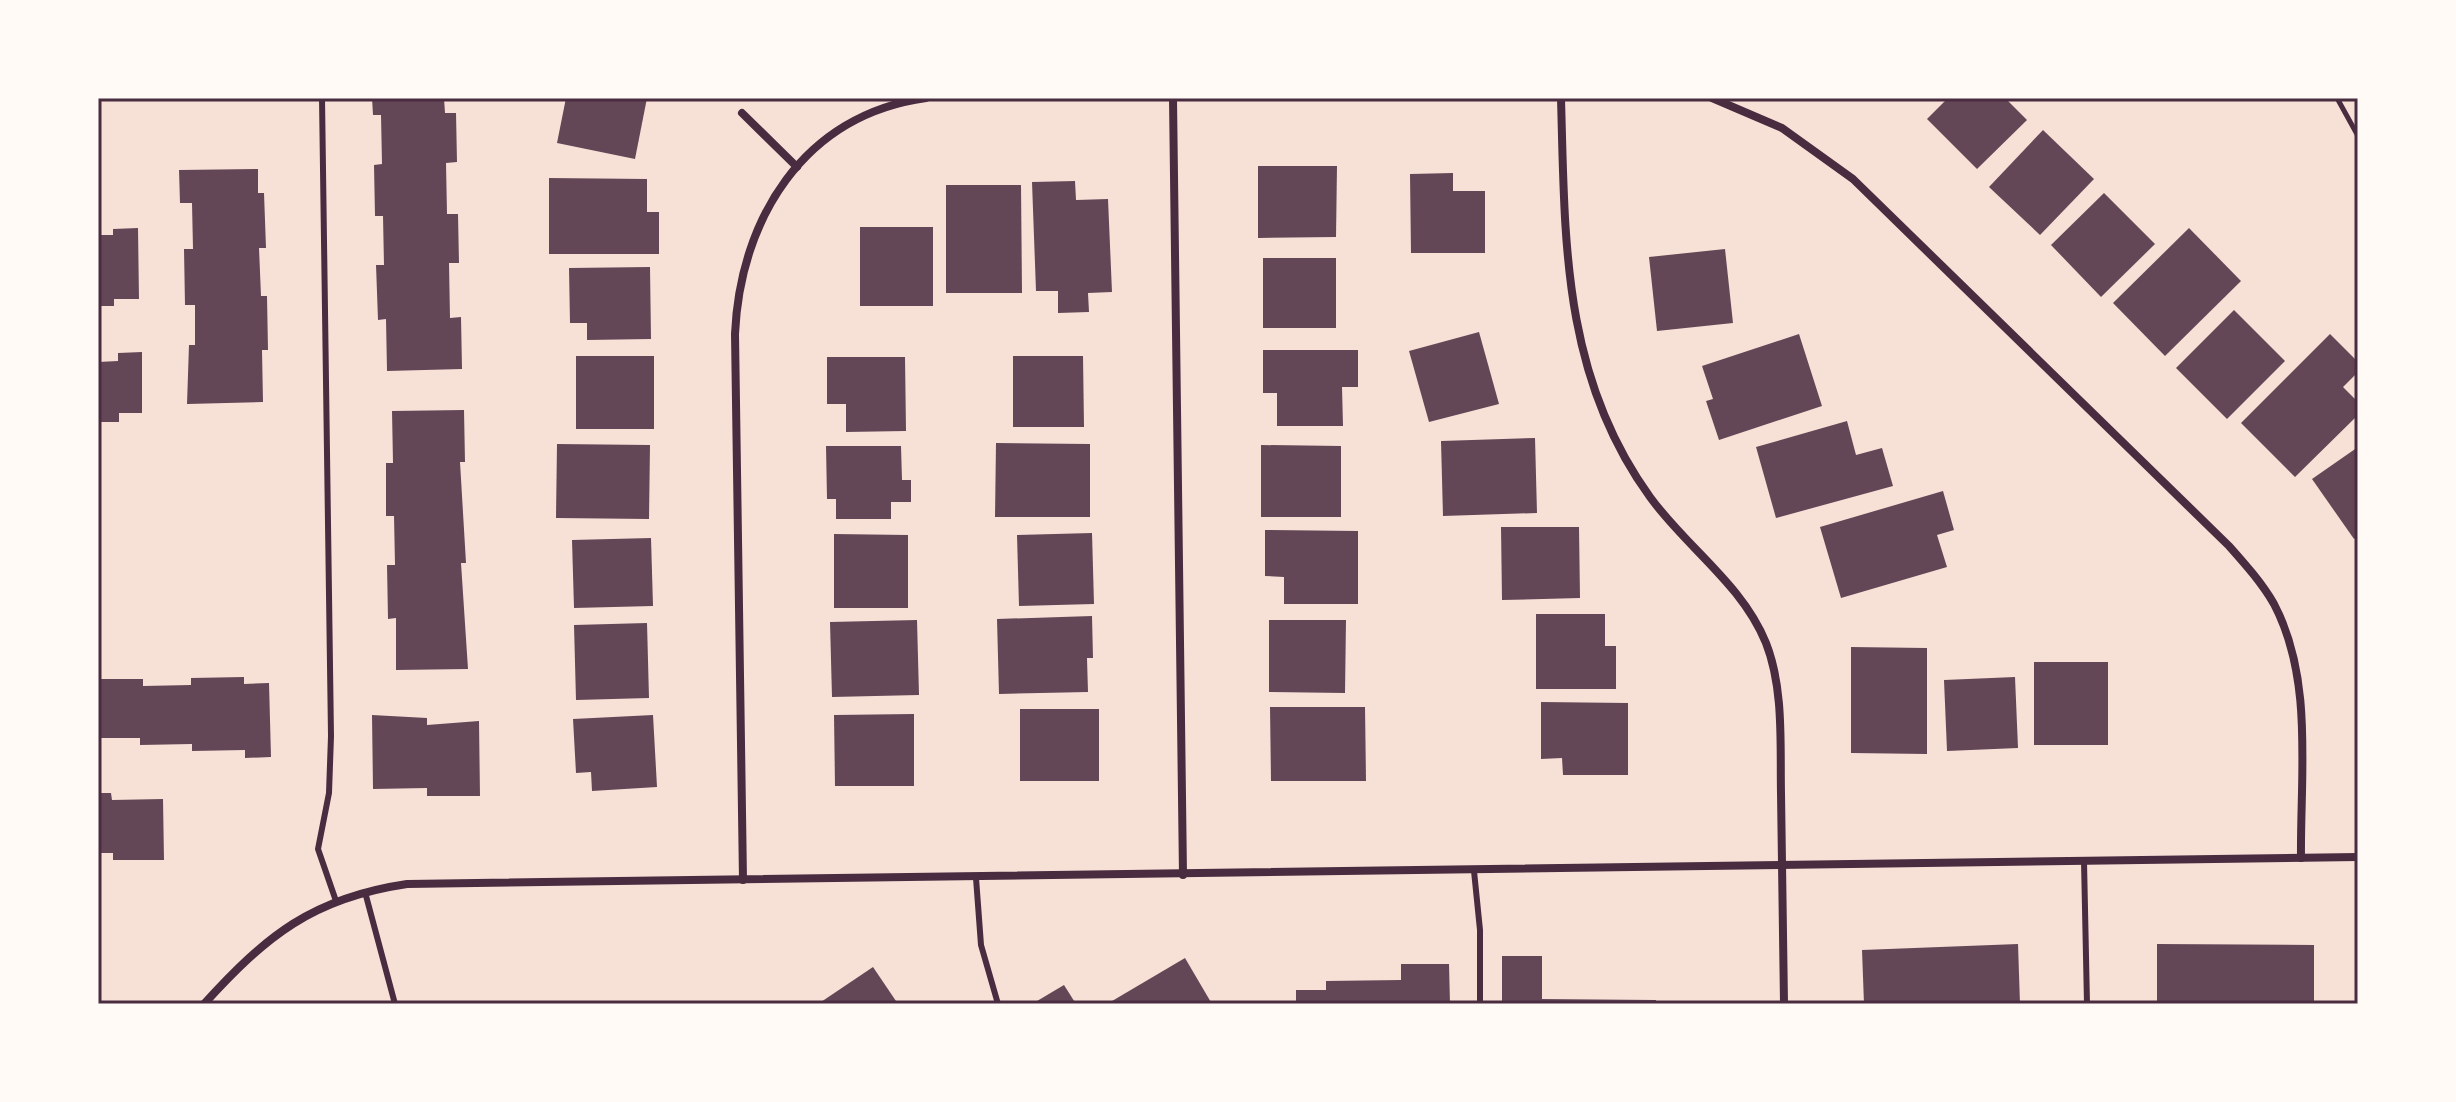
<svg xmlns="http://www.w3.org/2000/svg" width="2456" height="1102" viewBox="0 0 2456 1102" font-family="'Space Grotesk',sans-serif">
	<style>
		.building { fill: #644757 }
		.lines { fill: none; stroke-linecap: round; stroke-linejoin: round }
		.path { stroke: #4a2c40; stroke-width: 5 }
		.service { stroke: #4a2c40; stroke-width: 6 }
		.minor { stroke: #4a2c40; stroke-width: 8 }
		.neatline { fill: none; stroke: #4a2c40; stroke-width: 3 }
	</style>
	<rect width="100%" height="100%" fill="#f7e1d7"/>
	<g class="building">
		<path d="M 372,98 L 444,98 L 445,113 L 456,113 L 457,162 L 446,163 L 447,214 L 458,214 L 459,263 L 449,263 L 450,318 L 461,317 L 462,369 L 387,371 L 386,319 L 378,320 L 376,265 L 384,265 L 383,216 L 375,216 L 374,165 L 382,164 L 381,115 L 373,115 Z"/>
		<path d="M 566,98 L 647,98 L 635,159 L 557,143 Z"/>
		<path d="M 1948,98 L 2005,98 L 2027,120 L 1977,169 L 1927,119 Z"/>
		<path d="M 2043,130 L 2094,179 L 2040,235 L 1989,187 Z"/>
		<path d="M 1258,166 L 1337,166 L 1336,237 L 1258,238 Z"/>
		<path d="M 258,169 L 258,193 L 264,193 L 266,248 L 259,248 L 261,296 L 267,296 L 268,350 L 262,350 L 263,402 L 187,404 L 189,345 L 195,345 L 195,305 L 185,305 L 184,249 L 193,249 L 192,203 L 180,203 L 179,170 Z"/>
		<path d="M 1453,173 L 1453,191 L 1485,191 L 1485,253 L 1411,253 L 1410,174 Z"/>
		<path d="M 549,178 L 647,179 L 647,212 L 659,212 L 659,254 L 549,254 Z"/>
		<path d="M 1075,181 L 1076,200 L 1108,199 L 1112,292 L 1088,293 L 1089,312 L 1058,313 L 1058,291 L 1036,291 L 1032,182 Z"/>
		<path d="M 946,185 L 1021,185 L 1022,293 L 946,293 Z"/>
		<path d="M 2104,193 L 2155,244 L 2101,297 L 2051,245 Z"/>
		<rect x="860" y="227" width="73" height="79"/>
		<path d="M 138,228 L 139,299 L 114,299 L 114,306 L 98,306 L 98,235 L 113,235 L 113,229 Z"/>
		<path d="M 2189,228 L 2241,281 L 2165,356 L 2113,303 Z"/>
		<path d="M 1725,249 L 1733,323 L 1657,331 L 1649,257 Z"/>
		<rect x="1263" y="258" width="73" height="70"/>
		<path d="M 650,267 L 651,339 L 587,340 L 587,323 L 570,323 L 569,268 Z"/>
		<path d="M 2234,310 L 2285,361 L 2227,419 L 2176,368 Z"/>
		<path d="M 1479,332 L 1499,404 L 1429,422 L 1409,351 Z"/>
		<path d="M 1799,334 L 1822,406 L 1719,440 L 1706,401 L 1713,399 L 1702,366 Z"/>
		<path d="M 2330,334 L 2358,362 L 2358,372 L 2343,387 L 2358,402 L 2358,415 L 2295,477 L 2241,423 Z"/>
		<path d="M 1263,350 L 1358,350 L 1358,387 L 1342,387 L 1343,426 L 1277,426 L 1277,393 L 1263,393 Z"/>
		<path d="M 142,352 L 142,413 L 119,413 L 119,422 L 98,422 L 98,362 L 118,361 L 118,353 Z"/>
		<rect x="576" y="356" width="78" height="73"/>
		<path d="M 1013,356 L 1083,356 L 1084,427 L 1013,427 Z"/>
		<path d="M 827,357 L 905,357 L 906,431 L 846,432 L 846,404 L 827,404 Z"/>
		<path d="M 464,410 L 465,462 L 460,462 L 466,563 L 461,563 L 468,669 L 396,670 L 396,618 L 388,619 L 387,565 L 395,565 L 394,516 L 386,516 L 386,463 L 393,463 L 392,411 Z"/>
		<path d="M 1847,421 L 1856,455 L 1882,448 L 1893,486 L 1776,518 L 1756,447 Z"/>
		<path d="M 1535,438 L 1537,513 L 1443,516 L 1441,441 Z"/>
		<path d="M 996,443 L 1090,444 L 1090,517 L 995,517 Z"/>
		<path d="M 557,444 L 650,445 L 649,519 L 556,518 Z"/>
		<path d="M 1261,445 L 1341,446 L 1341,517 L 1261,517 Z"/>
		<path d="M 826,446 L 901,446 L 902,480 L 911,480 L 911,502 L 891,502 L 891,519 L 836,519 L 836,499 L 827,499 Z"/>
		<path d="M 2358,447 L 2358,536 L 2354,539 L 2312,479 Z"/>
		<path d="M 1943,491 L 1954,530 L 1937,535 L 1947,567 L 1841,598 L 1820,527 Z"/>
		<path d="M 1501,527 L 1579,527 L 1580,598 L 1502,600 Z"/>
		<path d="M 1265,530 L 1358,531 L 1358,604 L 1284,604 L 1284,577 L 1265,576 Z"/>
		<path d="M 1092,533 L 1094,604 L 1019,606 L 1017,535 Z"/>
		<path d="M 834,534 L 908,535 L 908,608 L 834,608 Z"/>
		<path d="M 651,538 L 653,606 L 574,608 L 572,540 Z"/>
		<path d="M 1536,614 L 1605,614 L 1605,646 L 1616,646 L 1616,689 L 1536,689 Z"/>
		<path d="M 1092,616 L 1093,658 L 1087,658 L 1088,692 L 999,694 L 997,619 Z"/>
		<path d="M 917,620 L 919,695 L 832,697 L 830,622 Z"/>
		<path d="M 1269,620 L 1346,620 L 1345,693 L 1269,692 Z"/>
		<path d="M 647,623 L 649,698 L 576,700 L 574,625 Z"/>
		<path d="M 1851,647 L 1927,648 L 1927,754 L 1851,753 Z"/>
		<rect x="2034" y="662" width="74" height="83"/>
		<path d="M 244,677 L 244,684 L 269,683 L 271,757 L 245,758 L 245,750 L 192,751 L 192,744 L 140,745 L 140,738 L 98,738 L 98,679 L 143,679 L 143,686 L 191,685 L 191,678 Z"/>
		<path d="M 2015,677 L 2018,748 L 1947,751 L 1944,680 Z"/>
		<path d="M 1541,702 L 1628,703 L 1628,775 L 1563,775 L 1562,758 L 1541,759 Z"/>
		<path d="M 1270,707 L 1365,707 L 1366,781 L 1271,781 Z"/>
		<rect x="1020" y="709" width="79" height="72"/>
		<path d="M 914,714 L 914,786 L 835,786 L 834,715 Z"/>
		<path d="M 372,715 L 427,718 L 427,725 L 479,721 L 480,796 L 427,796 L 427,788 L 373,789 Z"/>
		<path d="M 653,715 L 657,787 L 592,791 L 591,772 L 576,773 L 573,719 Z"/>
		<path d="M 98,793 L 111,793 L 112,800 L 163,799 L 164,860 L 113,860 L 113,853 L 98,853 Z"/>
		<path d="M 2018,944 L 2020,1004 L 1864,1004 L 1862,950 Z"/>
		<path d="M 2157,944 L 2314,945 L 2314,1004 L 2157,1004 Z"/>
		<path d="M 1502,956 L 1542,956 L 1542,999 L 1656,1000 L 1656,1004 L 1502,1004 Z"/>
		<path d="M 1185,958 L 1212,1004 L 1107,1004 Z"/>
		<path d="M 1401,964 L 1449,964 L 1450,1004 L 1296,1004 L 1296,990 L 1326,990 L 1326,981 L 1401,980 Z"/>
		<path d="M 873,967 L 898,1004 L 818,1004 Z"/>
		<path d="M 1064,985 L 1076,1004 L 1032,1004 Z"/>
	</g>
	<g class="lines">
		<path class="path" d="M 2337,98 L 2358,136"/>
		<g class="service">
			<path d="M 322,98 L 331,736 L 329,793 L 318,849 L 336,901"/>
			<path d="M 2084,861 L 2087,1004"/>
			<path d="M 1474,871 L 1480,930 L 1480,1004"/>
			<path d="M 976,878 L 981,945 L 998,1004"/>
			<path d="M 365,892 L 395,1004"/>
		</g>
		<g class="minor">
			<path d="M 1173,98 L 1183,875"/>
			<path d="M 1561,98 C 1565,240 1562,376 1650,497 C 1687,548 1742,584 1766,643 C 1784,689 1780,744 1781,793 C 1782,863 1783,934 1784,1004"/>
			<path d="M 1712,98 L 1782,128 L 1853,179 L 2229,546 C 2245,564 2262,583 2274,604 C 2314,680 2300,775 2301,858"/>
			<path d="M 742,113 L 797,167"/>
			<path d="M 743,880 L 735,334 C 740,220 803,115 926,98"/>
			<path d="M 204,1004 C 266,936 312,898 407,884 L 2358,857"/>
		</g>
	</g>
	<rect width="2456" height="1102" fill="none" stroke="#fffaf5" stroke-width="200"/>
	<rect x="100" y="100" width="2256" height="902" class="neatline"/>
</svg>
